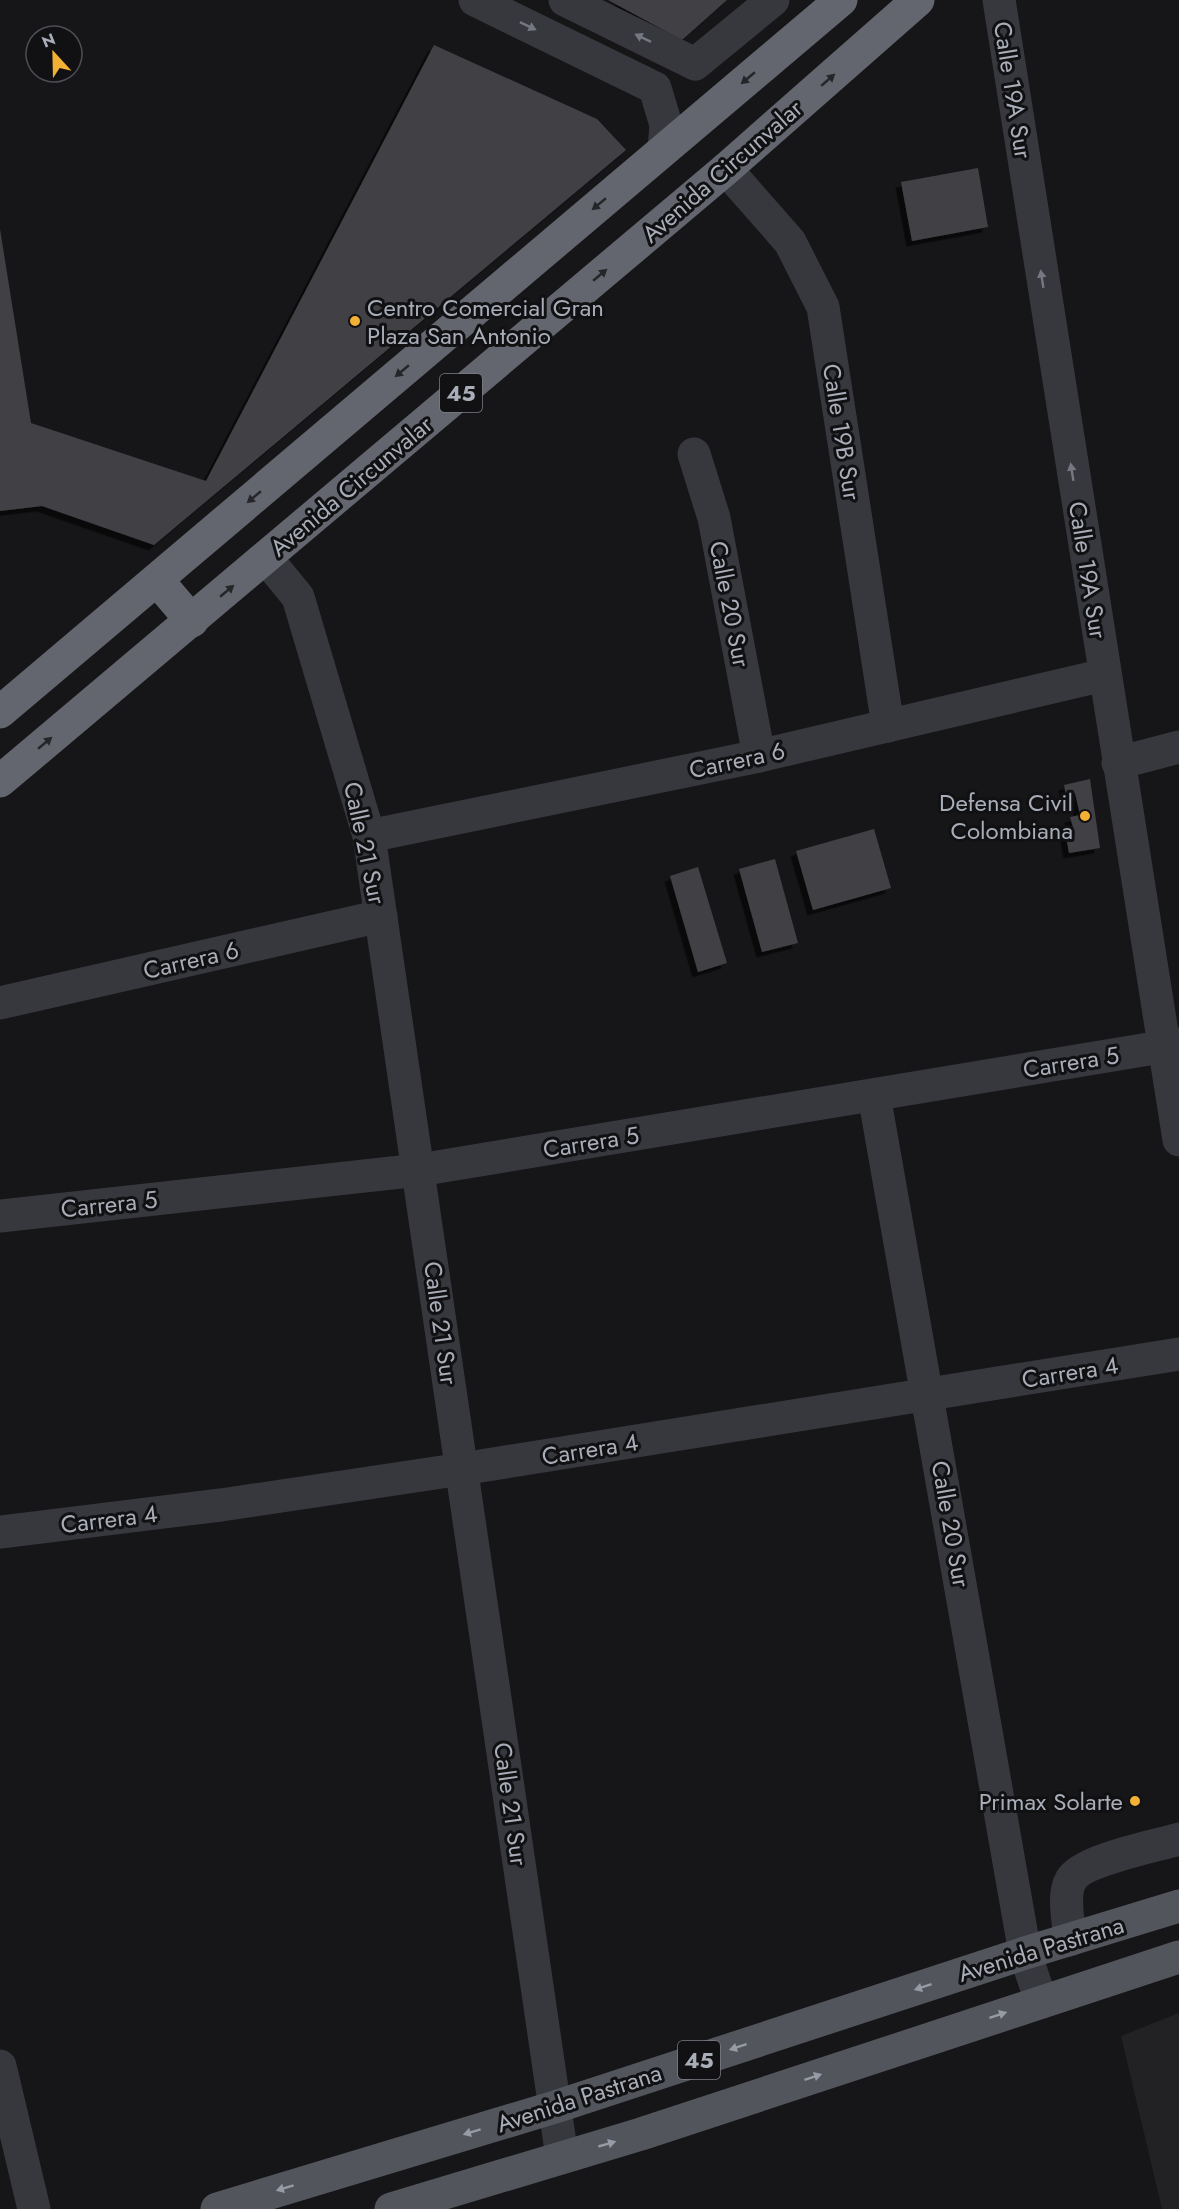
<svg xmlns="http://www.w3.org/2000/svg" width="1179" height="2209" viewBox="0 0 1179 2209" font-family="Jost,sans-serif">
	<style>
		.built { fill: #222225 }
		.building { fill: #404145; filter: url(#shadow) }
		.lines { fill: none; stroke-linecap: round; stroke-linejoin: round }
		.minor { stroke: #37383d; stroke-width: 33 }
		.major { stroke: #53555c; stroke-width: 33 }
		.highway { stroke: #63666e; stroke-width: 33 }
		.oneway { fill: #757881 }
		.oneway2 { fill: #26262a }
		.oneway3 { fill: #979ba6 }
		.poi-dot { fill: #f2b134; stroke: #111113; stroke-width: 2 }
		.labels { text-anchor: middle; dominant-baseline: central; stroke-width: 6; stroke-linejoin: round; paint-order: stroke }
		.shield { fill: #111113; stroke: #7b7e86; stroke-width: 1.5 }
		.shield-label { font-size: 22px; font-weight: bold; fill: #a8adb8 }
		.street-label { font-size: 24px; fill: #a8adb8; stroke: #111113 }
		.poi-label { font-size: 24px; fill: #a8adb8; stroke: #111113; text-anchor: end }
	</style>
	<defs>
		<filter id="shadow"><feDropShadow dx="-5.5" dy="5.5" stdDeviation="0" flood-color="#0009"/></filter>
	</defs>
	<rect width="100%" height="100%" fill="#161618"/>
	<path class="built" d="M 1179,2013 L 1179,2209 L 1162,2209 L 1121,2036 Z"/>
	<g class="building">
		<path d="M 608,0 L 727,0 L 682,40 Z"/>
		<path d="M 434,45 L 597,119 L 626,150 L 154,545 L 42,506 L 0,511 L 0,229 L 31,423 L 206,481 Z"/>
		<path d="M 978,168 L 988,227 L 912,241 L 901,182 Z"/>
		<path d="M 1090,779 L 1100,848 L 1069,853 L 1066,836 L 1075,834 L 1070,817 L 1080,815 L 1075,793 L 1066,796 L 1064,785 Z"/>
		<path d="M 874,829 L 891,888 L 813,910 L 796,851 Z"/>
		<path d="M 775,859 L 798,943 L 762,952 L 739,869 Z"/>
		<path d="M 698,867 L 727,963 L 698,972 L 670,876 Z"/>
	</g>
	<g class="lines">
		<g class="minor">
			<path d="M 475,0 L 655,88 L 666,125 L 664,149"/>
			<path d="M 565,0 L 695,64 L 773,0"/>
			<path d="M 999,0 L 1179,1140"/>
			<path d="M 726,169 L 790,242 L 823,307 L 888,726"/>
			<path d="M 694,454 L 714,518 L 759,756"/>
			<path d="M 266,558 L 298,597 L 369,836 L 562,2157"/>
			<path d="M 1118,763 L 1179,747"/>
			<path d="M 369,836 L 759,756 L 1104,675"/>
			<path d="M 0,1003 L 381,916"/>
			<path d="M 874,1095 L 1025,1953 L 1041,2001"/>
			<path d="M 0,1216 L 419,1170 L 1179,1044"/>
			<path d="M 0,1532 L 221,1505 L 462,1469 L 1179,1354"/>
			<path d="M 1070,1940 C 1069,1923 1062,1895 1071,1880 C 1082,1860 1156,1846 1179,1839"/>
			<path d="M 0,2066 L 34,2209"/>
		</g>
		<g class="major">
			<path d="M 217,2209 L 555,2107 L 1025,1953 L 1179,1906"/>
			<path d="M 391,2209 L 641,2134 L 1179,1957"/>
		</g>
		<g class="highway">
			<path d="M 157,580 L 192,621"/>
			<path d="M 0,712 L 841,0"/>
			<path d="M 0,781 L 726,169 L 918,0"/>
		</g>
	</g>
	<defs><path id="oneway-solid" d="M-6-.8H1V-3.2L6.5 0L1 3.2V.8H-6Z" transform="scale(1.5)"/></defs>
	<g class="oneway">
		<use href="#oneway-solid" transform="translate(528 26) rotate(26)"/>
		<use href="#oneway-solid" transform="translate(643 38) rotate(-154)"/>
		<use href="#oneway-solid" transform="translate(1042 279) rotate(-99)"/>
		<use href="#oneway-solid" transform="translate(1072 472) rotate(-99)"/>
	</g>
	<g class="oneway2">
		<use href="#oneway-solid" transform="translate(748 78) rotate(140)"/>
		<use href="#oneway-solid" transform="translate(828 80) rotate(-41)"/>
		<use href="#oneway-solid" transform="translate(599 204) rotate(140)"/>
		<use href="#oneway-solid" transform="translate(600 275) rotate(-40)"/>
		<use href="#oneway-solid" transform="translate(402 371) rotate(140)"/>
		<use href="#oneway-solid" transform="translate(254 497) rotate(140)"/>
		<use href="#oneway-solid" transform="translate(227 591) rotate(-40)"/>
		<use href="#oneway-solid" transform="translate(45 743) rotate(-40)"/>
	</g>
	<g class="oneway3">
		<use href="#oneway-solid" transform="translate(923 1987) rotate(162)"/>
		<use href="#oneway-solid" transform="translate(998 2015) rotate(-18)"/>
		<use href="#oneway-solid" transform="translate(738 2047) rotate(162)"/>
		<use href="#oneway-solid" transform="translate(813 2077) rotate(-18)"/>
		<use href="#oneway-solid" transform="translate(472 2132) rotate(163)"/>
		<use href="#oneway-solid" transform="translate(607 2144) rotate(-16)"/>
		<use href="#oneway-solid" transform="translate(285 2188) rotate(163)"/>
	</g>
	<g class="poi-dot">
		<circle cx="355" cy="321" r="6"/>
		<circle cx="1085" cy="816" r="6"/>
		<circle cx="1135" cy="1801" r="6"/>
	</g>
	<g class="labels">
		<g class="shield">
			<rect x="440" y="374" width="42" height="38" rx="4.5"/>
			<rect x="678" y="2041" width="42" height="38" rx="4.5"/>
		</g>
		<g class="shield-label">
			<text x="461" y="393">45</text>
			<text x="699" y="2060">45</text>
		</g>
		<g class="street-label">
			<text transform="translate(1013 90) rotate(81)">Calle 19A Sur</text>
			<text transform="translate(722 171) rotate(-41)">Avenida Circunvalar</text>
			<text transform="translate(842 432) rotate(81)">Calle 19B Sur</text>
			<text transform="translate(351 486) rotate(-40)">Avenida Circunvalar</text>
			<text transform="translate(1088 570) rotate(81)">Calle 19A Sur</text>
			<text transform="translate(730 604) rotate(79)">Calle 20 Sur</text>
			<text transform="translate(737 760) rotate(-12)">Carrera 6</text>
			<text transform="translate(365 843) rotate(78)">Calle 21 Sur</text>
			<text transform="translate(191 960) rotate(-13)">Carrera 6</text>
			<text transform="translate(1071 1062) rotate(-9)">Carrera 5</text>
			<text transform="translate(591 1142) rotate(-9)">Carrera 5</text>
			<text transform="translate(109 1204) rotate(-6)">Carrera 5</text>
			<text transform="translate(441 1323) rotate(82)">Calle 21 Sur</text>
			<text transform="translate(1070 1372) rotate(-9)">Carrera 4</text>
			<text transform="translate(590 1449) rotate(-9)">Carrera 4</text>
			<text transform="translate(109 1519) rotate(-7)">Carrera 4</text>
			<text transform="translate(951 1524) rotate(80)">Calle 20 Sur</text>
			<text transform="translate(511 1804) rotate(82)">Calle 21 Sur</text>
			<text transform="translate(1041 1949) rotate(-17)">Avenida Pastrana</text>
			<text transform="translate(579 2098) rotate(-18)">Avenida Pastrana</text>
		</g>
		<g class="poi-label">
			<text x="367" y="307" text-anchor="start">Centro Comercial Gran<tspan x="367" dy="28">Plaza San Antonio</tspan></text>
			<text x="1073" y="802">Defensa Civil<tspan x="1073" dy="28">Colombiana</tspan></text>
			<text x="1123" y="1801">Primax Solarte</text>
		</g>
	</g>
	<g transform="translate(54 54) rotate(338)"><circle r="28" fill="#111113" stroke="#4d4f55" stroke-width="1.5"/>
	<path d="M0-4.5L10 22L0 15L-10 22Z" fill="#f2b134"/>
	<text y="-9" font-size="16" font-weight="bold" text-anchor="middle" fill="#a8adb8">N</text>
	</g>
</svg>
